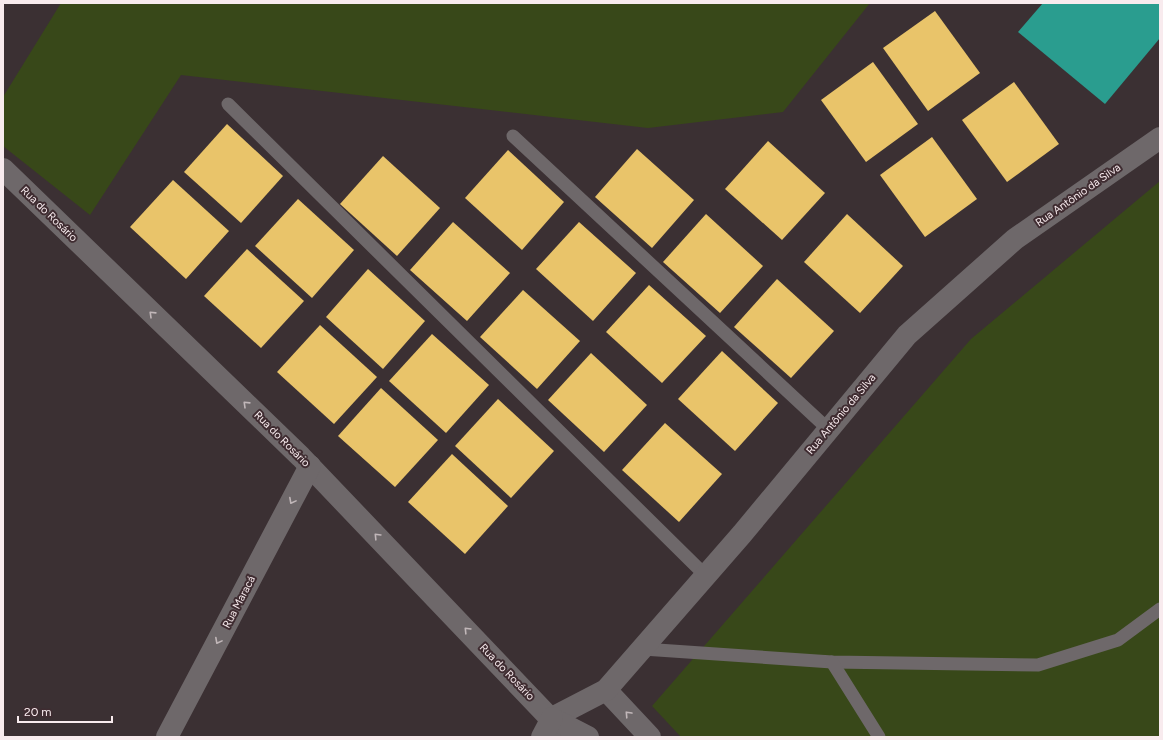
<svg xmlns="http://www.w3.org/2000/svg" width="1163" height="740" viewBox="0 0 1163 740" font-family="Figtree,sans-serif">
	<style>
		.green { fill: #384819 }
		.homes { fill: #e9c46a }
		.schools { fill: #2a9d8f }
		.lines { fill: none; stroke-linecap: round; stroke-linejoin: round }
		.service { stroke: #6e686a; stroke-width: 13 }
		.minor { stroke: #6e686a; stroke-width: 22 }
		.tertiary { stroke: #6e686a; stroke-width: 22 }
		.oneway { stroke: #c1b7b9 }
		.labels { text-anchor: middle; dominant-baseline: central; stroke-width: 4; stroke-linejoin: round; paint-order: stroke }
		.street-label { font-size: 11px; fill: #f8ebee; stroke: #3f2c31 }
	</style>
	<rect width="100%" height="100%" fill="#3b3033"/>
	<g class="green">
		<path d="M 61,3 L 870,3 L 783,112 L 648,128 L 181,75 L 90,215 L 3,146 L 3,97 Z"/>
		<path d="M 1160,181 L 1160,737 L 681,737 L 652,706 L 971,339 Z"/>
	</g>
	<g class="homes">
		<path d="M 935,11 L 980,73 L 928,111 L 883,48 Z"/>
		<path d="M 873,62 L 918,124 L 866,162 L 821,100 Z"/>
		<path d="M 1014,82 L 1059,144 L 1007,182 L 962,120 Z"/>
		<path d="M 227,124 L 283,176 L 241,223 L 184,172 Z"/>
		<path d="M 932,137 L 977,199 L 925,237 L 880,175 Z"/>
		<path d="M 768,141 L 825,193 L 782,240 L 725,189 Z"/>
		<path d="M 637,149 L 694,200 L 652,248 L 595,197 Z"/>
		<path d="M 508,150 L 564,202 L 522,250 L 465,198 Z"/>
		<path d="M 383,156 L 440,208 L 397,256 L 340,204 Z"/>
		<path d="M 173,180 L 229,231 L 186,279 L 130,227 Z"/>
		<path d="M 298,199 L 354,250 L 312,298 L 255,246 Z"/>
		<path d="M 706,214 L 763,266 L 720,313 L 663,262 Z"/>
		<path d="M 847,214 L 903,266 L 860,313 L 804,262 Z"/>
		<path d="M 453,222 L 510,273 L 467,321 L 410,270 Z"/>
		<path d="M 579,222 L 636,273 L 593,321 L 536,269 Z"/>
		<path d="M 247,249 L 304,301 L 261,348 L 204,296 Z"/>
		<path d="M 368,269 L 425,321 L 383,369 L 326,317 Z"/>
		<path d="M 777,279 L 834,331 L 791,378 L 734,327 Z"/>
		<path d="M 649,285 L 706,336 L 662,383 L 606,332 Z"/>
		<path d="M 523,290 L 580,341 L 537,389 L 480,337 Z"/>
		<path d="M 320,325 L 377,377 L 334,424 L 277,372 Z"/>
		<path d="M 432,334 L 489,385 L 446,433 L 389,381 Z"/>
		<path d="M 722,351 L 778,403 L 735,451 L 678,399 Z"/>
		<path d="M 591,353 L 647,405 L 604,452 L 548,400 Z"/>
		<path d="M 381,388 L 438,440 L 395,487 L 338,436 Z"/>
		<path d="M 498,399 L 554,451 L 511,498 L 455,446 Z"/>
		<path d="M 665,423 L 722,474 L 679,522 L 622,470 Z"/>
		<path d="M 452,454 L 508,506 L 465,554 L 408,502 Z"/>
	</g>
	<path class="schools" d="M 1043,3 L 1160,3 L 1160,38 L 1105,104 L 1018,32 Z"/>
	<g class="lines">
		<g class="service">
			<path d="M 228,104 L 706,576"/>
			<path d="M 513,136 L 828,429"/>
			<path d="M 643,649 L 832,662 L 1038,665 L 1118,640 L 1160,609"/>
			<path d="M 832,662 L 879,737"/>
		</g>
		<g class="minor">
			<path d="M 606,690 L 650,737"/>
			<path d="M 552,718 L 606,690 L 742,534 L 907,335 L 1015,239 L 1160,138"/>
		</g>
		<g class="tertiary">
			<path d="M 3,169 L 301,457 L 568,737"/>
			<path d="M 557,721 L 588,737"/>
			<path d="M 167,737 L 310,466"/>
			<path d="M 542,737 L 552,718"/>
		</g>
	</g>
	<defs><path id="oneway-chevron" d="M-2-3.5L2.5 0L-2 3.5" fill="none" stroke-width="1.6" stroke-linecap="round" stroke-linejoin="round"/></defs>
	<g class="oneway">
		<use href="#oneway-chevron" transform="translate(152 314) rotate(-136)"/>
		<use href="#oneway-chevron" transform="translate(246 404) rotate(-136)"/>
		<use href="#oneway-chevron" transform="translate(292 501) rotate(118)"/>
		<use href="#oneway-chevron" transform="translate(377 536) rotate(-134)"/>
		<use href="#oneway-chevron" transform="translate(467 630) rotate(-134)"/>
		<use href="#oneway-chevron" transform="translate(218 641) rotate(118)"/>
		<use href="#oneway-chevron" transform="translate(628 714) rotate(-133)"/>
	</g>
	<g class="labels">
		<g class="street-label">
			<text transform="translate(1078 195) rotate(-35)">Rua Antônio da Silva</text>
			<text transform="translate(49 214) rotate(44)">Rua do Rosário</text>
			<text transform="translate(841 414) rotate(-50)">Rua Antônio da Silva</text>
			<text transform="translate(282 439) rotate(45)">Rua do Rosário</text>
			<text transform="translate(239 602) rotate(-62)">Rua Maracá</text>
			<text transform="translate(507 672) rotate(46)">Rua do Rosário</text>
		</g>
	</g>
	<rect width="1163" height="740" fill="none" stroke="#f8ebee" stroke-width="8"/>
	<path d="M18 716v6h94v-6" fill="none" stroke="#f8ebee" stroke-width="2"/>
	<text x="24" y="716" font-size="12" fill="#f8ebee" stroke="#3f2c31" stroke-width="3" paint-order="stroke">20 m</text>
</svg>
